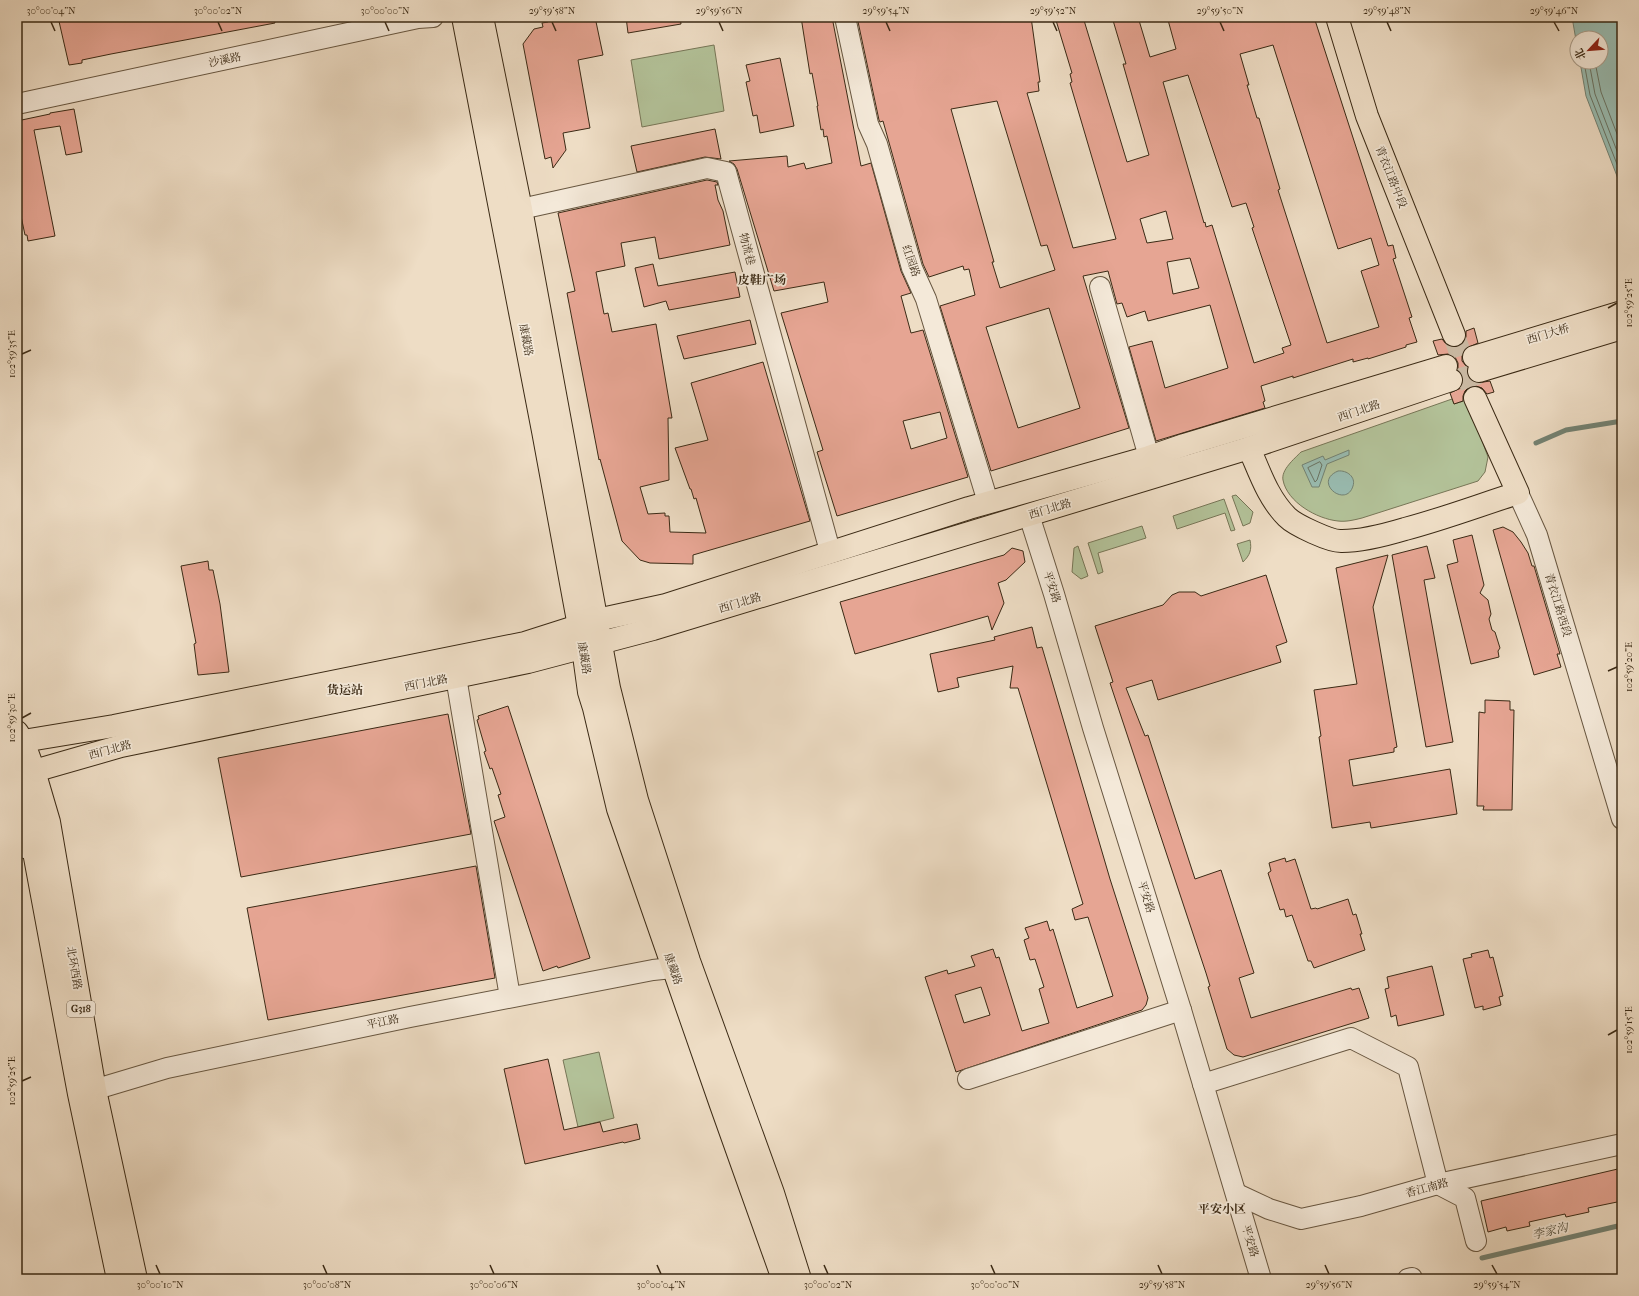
<svg xmlns="http://www.w3.org/2000/svg" width="1639" height="1296" viewBox="0 0 1639 1296" font-family="'IM FELL French Canon','Noto Serif SC',serif">
	<style>
		.green { fill: #b3c299; stroke: #777657 }
		.water { fill: #99bcb1; stroke: #738273 }
		.lines { fill: none; stroke-linecap: round; stroke-linejoin: round }
		.shore { stroke: #6a7363; stroke-width: 1 }
		.stream { stroke: #738273; stroke-width: 5 }
		.building { fill: #e6a593; stroke: #3b2a15; fill-rule: evenodd }
		.major-tunnel { stroke: #cab9a2; stroke-width: 22; stroke-dasharray: 22 11; stroke-linecap: butt }
		.minor-casing { stroke: #685741; stroke-width: 22 }
		.major-casing { stroke: #3b2a15; stroke-width: 24 }
		.highway-casing { stroke: #3b2a15; stroke-width: 24 }
		.minor { stroke: #f4e9d9; stroke-width: 20 }
		.major { stroke: #eeddc5; stroke-width: 22 }
		.highway { stroke: #eeddc5; stroke-width: 22 }
		.ticks { fill: none; stroke: #3b2a15; stroke-width: 1.5 }
		.labels { text-anchor: middle; dominant-baseline: central; stroke-width: 3.5; stroke-linejoin: round; paint-order: stroke }
		.shield { fill: #f4e9d9; stroke: #726350; stroke-width: 1 }
		.shield-label { font-size: 10px; font-weight: bold; fill: #3b2a15 }
		.street-label { font-size: 11px; fill: #3b2a15; stroke: #f4e9d9 }
		.neighbourhood-label { font-size: 12px; font-weight: bold; fill: #3b2a15; stroke: #f4e9d9 }
		.water-label { font-size: 12px; font-style: italic; fill: #524e3c; stroke: #f4e9d9 }
		.neatline { fill: none; stroke: #3b2a15; stroke-width: 1.5 }
		.ticks-label { font-size: 10px; text-anchor: middle; fill: #3b2a15 }
	</style>
	<rect width="100%" height="100%" fill="#eeddc5"/>
	<filter id="stains"><feTurbulence type="fractalNoise" baseFrequency=".005" numOctaves="4"/><feColorMatrix values="0 0 0 0 .2 0 0 0 0 .09 0 0 0 0 .02 0 0 0 .5 -.17"/></filter>
	<radialGradient id="worn" r=".72"><stop offset=".6" stop-color="#630" stop-opacity="0"/><stop offset="1" stop-color="#630" stop-opacity=".3"/></radialGradient>
	<g class="green">
		<path d="M 714,45 L 724,111 L 642,127 L 631,60 Z"/>
		<path d="M 1452,399 L 1454,404 L 1467,400 L 1488,457 L 1485,472 L 1478,481 L 1362,518 C 1354,520 1346,522 1338,521 C 1317,519 1287,502 1283,480 C 1281,470 1294,459 1301,452 Z"/>
		<path d="M 1236,495 L 1253,512 L 1250,523 L 1243,526 L 1232,496 Z"/>
		<path d="M 1224,499 L 1235,530 L 1231,531 L 1225,513 L 1177,529 L 1173,516 Z"/>
		<path d="M 1142,526 L 1146,538 L 1098,553 L 1103,572 L 1098,574 L 1088,543 Z"/>
		<path d="M 1250,540 C 1252,550 1250,555 1243,562 L 1237,544 Z"/>
		<path d="M 1078,546 L 1088,576 L 1081,579 L 1072,572 L 1074,548 Z"/>
		<path d="M 599,1052 L 614,1118 L 578,1127 L 563,1060 Z"/>
	</g>
	<g class="water">
		<path d="M 1572,17 L 1622,17 L 1622,189 L 1586,96 L 1580,62 L 1601,62 L 1601,38 L 1577,38 L 1577,46 Z"/>
		<path d="M 1349,450 L 1349,455 L 1327,464 L 1319,487 L 1312,487 L 1302,465 L 1323,456 L 1325,460 Z"/>
		<path d="M 1338,471 C 1347,470 1356,477 1353,486 C 1346,509 1312,482 1338,471 Z"/>
	</g>
	<g class="lines">
		<g class="shore">
			<path d="M 1584,62 L 1590,95 L 1622,177"/>
			<path d="M 1589,62 L 1595,94 L 1622,164"/>
			<path d="M 1595,62 L 1601,92 L 1622,147"/>
			<path d="M 1320,462 L 1322,465 L 1317,480 L 1315,482 L 1308,468 Z"/>
		</g>
		<g class="stream">
			<path d="M 1536,443 L 1566,430 L 1622,421"/>
			<path d="M 1482,1258 L 1622,1225"/>
		</g>
	</g>
	<g class="building">
		<path d="M 58,17 L 274,17 L 275,23 L 111,54 L 82,60 L 82,63 L 69,65 Z"/>
		<path d="M 548,17 L 595,17 L 603,55 L 578,60 L 590,128 L 563,133 L 566,150 L 553,168 L 551,157 L 545,159 L 523,44 L 534,29 L 543,27 L 542,23 L 548,22 Z"/>
		<path d="M 626,17 L 680,17 L 681,24 L 628,33 Z"/>
		<path d="M 801,17 L 832,17 L 861,166 L 871,163 L 901,271 L 911,293 L 901,296 L 911,333 L 923,330 L 968,477 L 837,516 L 817,452 L 823,450 L 781,313 L 828,302 L 824,282 L 774,291 L 737,169 L 734,164 L 729,161 L 787,156 L 788,167 L 804,163 L 806,169 L 832,163 L 827,136 L 824,137 L 823,129 L 821,130 L 817,106 L 818,106 L 812,73 L 810,74 ZM 940,412 L 947,438 L 911,449 L 903,421 Z"/>
		<path d="M 857,17 L 1031,17 L 1040,82 L 1038,82 L 1039,91 L 1027,93 L 1073,248 L 1116,239 L 1070,83 L 1072,82 L 1070,74 L 1072,73 L 1055,17 L 1083,17 L 1127,162 L 1149,155 L 1123,64 L 1126,64 L 1112,17 L 1138,17 L 1150,57 L 1176,49 L 1168,20 L 1179,17 L 1314,17 L 1388,246 L 1393,245 L 1396,258 L 1393,259 L 1412,317 L 1409,318 L 1417,342 L 1406,345 L 1406,347 L 1368,359 L 1368,358 L 1353,362 L 1353,359 L 1293,378 L 1293,376 L 1261,386 L 1265,401 L 1263,402 L 1265,408 L 1156,441 L 1129,347 L 1152,341 L 1165,388 L 1228,368 L 1210,305 L 1148,321 L 1145,311 L 1127,317 L 1122,303 L 1117,304 L 1108,271 L 1083,276 L 1129,428 L 991,471 L 940,306 L 975,295 L 969,269 L 964,270 L 963,266 L 929,277 L 923,264 L 883,121 L 880,122 L 879,120 ZM 1273,45 L 1338,249 L 1371,238 L 1379,265 L 1361,271 L 1379,327 L 1327,343 L 1278,190 L 1280,189 L 1259,118 L 1257,118 L 1247,85 L 1249,85 L 1240,54 ZM 1188,75 L 1232,207 L 1246,203 L 1254,227 L 1252,228 L 1291,345 L 1282,348 L 1284,353 L 1254,363 L 1212,225 L 1206,227 L 1205,222 L 1204,223 L 1163,82 ZM 997,101 L 1041,246 L 1047,245 L 1055,270 L 1000,288 L 992,262 L 994,262 L 951,109 ZM 1166,211 L 1173,239 L 1147,243 L 1140,219 ZM 1190,258 L 1199,288 L 1173,294 L 1167,262 ZM 1049,308 L 1080,408 L 1018,428 L 986,327 Z"/>
		<path d="M 780,58 L 794,126 L 760,133 L 757,115 L 753,116 L 746,82 L 750,81 L 746,65 Z"/>
		<path d="M 74,109 L 82,152 L 66,155 L 60,126 L 34,130 L 55,236 L 28,241 L 27,235 L 25,235 L 17,197 L 17,121 L 50,114 L 50,113 Z"/>
		<path d="M 715,129 L 721,159 L 705,157 L 637,172 L 631,146 Z"/>
		<path d="M 707,180 L 717,182 L 718,185 L 715,185 L 718,200 L 723,211 L 730,245 L 659,259 L 655,237 L 621,243 L 625,266 L 596,272 L 604,314 L 608,313 L 612,332 L 656,324 L 672,418 L 668,418 L 669,480 L 640,487 L 648,514 L 665,513 L 665,516 L 669,516 L 670,532 L 706,533 L 696,498 L 694,499 L 691,489 L 690,489 L 675,448 L 708,440 L 691,383 L 763,362 L 810,521 L 693,555 L 693,564 L 650,563 L 640,560 L 622,541 L 600,459 L 599,460 L 567,293 L 575,291 L 558,213 Z"/>
		<path d="M 653,264 L 658,286 L 735,272 L 740,297 L 669,310 L 666,301 L 644,307 L 635,268 Z"/>
		<path d="M 750,320 L 756,344 L 684,359 L 677,336 Z"/>
		<path d="M 1474,328 L 1478,343 L 1465,349 L 1462,355 L 1462,361 L 1467,367 L 1467,374 L 1470,380 L 1477,383 L 1490,381 L 1494,392 L 1487,394 L 1482,388 L 1476,386 L 1470,386 L 1465,391 L 1463,396 L 1463,401 L 1454,404 L 1450,393 L 1461,388 L 1463,383 L 1463,376 L 1458,370 L 1458,363 L 1455,357 L 1448,354 L 1438,355 L 1433,341 L 1442,339 L 1447,345 L 1452,347 L 1458,347 L 1464,342 L 1466,337 L 1466,331 Z"/>
		<path d="M 1503,527 L 1513,532 L 1521,542 L 1528,553 L 1532,566 L 1534,566 L 1560,654 L 1557,654 L 1561,667 L 1534,675 L 1493,530 Z"/>
		<path d="M 1472,535 L 1484,585 L 1480,593 L 1488,600 L 1491,614 L 1489,619 L 1492,630 L 1495,632 L 1500,648 L 1498,651 L 1499,657 L 1471,664 L 1447,565 L 1458,562 L 1453,540 Z"/>
		<path d="M 1427,546 L 1435,578 L 1424,580 L 1453,742 L 1426,747 L 1392,555 Z"/>
		<path d="M 1012,548 L 1023,551 L 1025,562 L 1006,580 L 998,583 L 1004,603 L 992,630 L 988,616 L 855,654 L 840,602 L 1004,555 Z"/>
		<path d="M 1388,555 L 1373,607 L 1397,747 L 1394,748 L 1394,752 L 1349,760 L 1353,786 L 1450,769 L 1457,814 L 1371,828 L 1370,822 L 1332,828 L 1319,737 L 1321,736 L 1314,690 L 1357,684 L 1336,568 Z"/>
		<path d="M 208,561 L 209,570 L 213,570 L 220,604 L 229,672 L 198,675 L 194,644 L 196,643 L 181,566 Z"/>
		<path d="M 1266,575 L 1287,642 L 1276,646 L 1281,662 L 1158,700 L 1152,680 L 1126,688 L 1145,736 L 1148,735 L 1195,879 L 1221,870 L 1254,973 L 1239,978 L 1251,1018 L 1351,988 L 1352,990 L 1359,988 L 1369,1018 L 1243,1057 L 1234,1055 L 1227,1049 L 1208,987 L 1210,986 L 1206,973 L 1110,683 L 1113,682 L 1095,626 L 1163,605 L 1172,595 L 1179,592 L 1195,592 L 1201,596 Z"/>
		<path d="M 1032,627 L 1037,648 L 1042,647 L 1110,879 L 1148,998 L 1146,1005 L 1142,1010 L 956,1072 L 925,977 L 947,970 L 948,974 L 975,966 L 971,956 L 993,949 L 996,958 L 999,957 L 1022,1031 L 1049,1023 L 1039,989 L 1044,987 L 1035,959 L 1030,960 L 1024,940 L 1029,938 L 1025,928 L 1047,921 L 1050,931 L 1053,929 L 1077,1008 L 1113,996 L 1088,917 L 1075,920 L 1072,909 L 1083,904 L 1018,688 L 1010,688 L 1013,666 L 957,678 L 959,687 L 938,692 L 930,654 L 995,640 L 994,637 ZM 981,987 L 990,1015 L 964,1023 L 955,995 Z"/>
		<path d="M 1485,700 L 1510,701 L 1510,710 L 1514,710 L 1512,810 L 1483,810 L 1484,806 L 1477,806 L 1479,712 L 1485,713 Z"/>
		<path d="M 508,706 L 590,958 L 558,968 L 557,966 L 543,971 L 494,821 L 505,817 L 498,795 L 501,794 L 492,768 L 490,769 L 484,752 L 486,751 L 477,720 L 479,719 L 478,716 Z"/>
		<path d="M 448,714 L 471,834 L 241,877 L 218,758 Z"/>
		<path d="M 1285,858 L 1286,862 L 1295,859 L 1311,909 L 1316,908 L 1317,909 L 1348,899 L 1353,915 L 1356,914 L 1362,934 L 1360,934 L 1365,950 L 1314,968 L 1311,961 L 1308,961 L 1292,915 L 1286,917 L 1284,909 L 1280,910 L 1268,873 L 1271,871 L 1269,863 Z"/>
		<path d="M 476,866 L 495,978 L 268,1020 L 247,908 Z"/>
		<path d="M 1488,950 L 1490,958 L 1493,957 L 1503,996 L 1499,997 L 1501,1005 L 1483,1010 L 1483,1006 L 1475,1008 L 1463,959 L 1472,957 L 1471,954 Z"/>
		<path d="M 1432,966 L 1444,1015 L 1398,1026 L 1396,1015 L 1391,1017 L 1390,1011 L 1385,989 L 1389,988 L 1387,977 Z"/>
		<path d="M 548,1059 L 564,1130 L 600,1122 L 603,1132 L 637,1124 L 640,1139 L 624,1143 L 623,1142 L 525,1164 L 504,1069 Z"/>
		<path d="M 1622,1168 L 1622,1201 L 1588,1208 L 1589,1212 L 1566,1217 L 1565,1214 L 1529,1222 L 1530,1226 L 1507,1231 L 1506,1227 L 1488,1232 L 1481,1201 Z"/>
	</g>
	<g class="lines">
		<path class="major-tunnel" d="M 1454,335 L 1475,398"/>
		<g class="minor-casing">
			<g id="minor">
				<path d="M 845,17 L 868,124 L 877,144 L 912,268 L 926,299 L 988,502"/>
				<path d="M 17,104 L 418,18 L 433,17"/>
				<path d="M 521,209 L 707,168 L 726,172 L 830,551"/>
				<path d="M 1100,287 L 1149,457"/>
				<path d="M 1518,493 L 1537,535 L 1622,819"/>
				<path d="M 1029,515 L 1054,594 L 1093,728 L 1181,1010 L 1261,1279"/>
				<path d="M 456,677 L 510,997"/>
				<path d="M 17,847 L 34,849"/>
				<path d="M 968,1079 L 1181,1010"/>
				<path d="M 1203,1084 L 1351,1038 L 1408,1067 L 1438,1184 L 1465,1198 L 1476,1241"/>
				<path d="M 80,1094 L 167,1068 L 410,1017 L 653,970 L 672,968 L 688,962"/>
				<path d="M 1237,1194 L 1269,1209 L 1301,1219 L 1361,1206 L 1438,1184 L 1622,1144"/>
				<path d="M 1408,1279 L 1412,1278"/>
			</g>
		</g>
		<g class="major-casing">
			<g id="major">
				<path d="M 463,17 L 543,431 L 583,648 L 589,692 L 594,708 L 618,809 L 721,1105 L 783,1279"/>
				<path d="M 482,17 L 521,209 L 609,688 L 637,800 L 689,961 L 773,1193 L 800,1279"/>
				<path d="M 1337,17 L 1367,116 L 1454,335"/>
				<path d="M 1474,357 L 1622,312"/>
				<path d="M 1479,371 L 1622,328"/>
				<path d="M 1249,448 C 1260,473 1268,498 1287,517 C 1295,525 1331,542 1342,541 C 1363,541 1385,535 1405,529 C 1443,519 1480,505 1518,493 L 1475,398"/>
				<path d="M 17,751 L 23,741 L 114,726 L 525,643 L 597,620 L 666,605 L 969,508 L 1149,457 L 1184,445 L 1446,366"/>
				<path d="M 17,765 L 34,771 L 121,746 L 528,662 L 653,629 L 1249,448 L 1451,380"/>
			</g>
		</g>
		<g class="highway-casing">
			<g id="highway">
				<path d="M 17,732 L 23,741 L 34,771 L 49,822 L 95,1090 L 136,1279"/>
				<path d="M 17,786 L 29,825 L 79,1094 L 118,1279"/>
			</g>
		</g>
		<use href="#minor" class="minor"/>
		<use href="#major" class="major"/>
		<use href="#highway" class="highway"/>
	</g>
	<path class="ticks" d="M 51,22 L 55,31M 218,22 L 222,31M 385,22 L 389,31M 552,22 L 556,31M 719,22 L 723,31M 886,22 L 890,31M 1053,22 L 1057,31M 1220,22 L 1224,31M 1387,22 L 1391,31M 1554,22 L 1559,31M 1608,308 L 1617,303M 22,354 L 31,350M 1608,671 L 1617,667M 22,718 L 31,713M 1608,1035 L 1617,1030M 22,1081 L 31,1077M 156,1265 L 160,1274M 323,1265 L 327,1274M 490,1265 L 494,1274M 657,1265 L 661,1274M 824,1265 L 828,1274M 991,1265 L 995,1274M 1158,1265 L 1162,1274M 1325,1265 L 1329,1274M 1492,1265 L 1497,1274"/>
	<g class="labels">
		<rect class="shield" x="67" y="1001" width="28" height="16" rx="3"/>
		<g class="shield-label">
			<text x="81" y="1009">G318</text>
		</g>
		<g class="street-label">
			<text transform="translate(225 60) rotate(-12)">沙溪路</text>
			<text transform="translate(1391 177) rotate(68)">青衣江路中段</text>
			<text transform="translate(747 249) rotate(75)">物流巷</text>
			<text transform="translate(911 261) rotate(71)">红园路</text>
			<text transform="translate(1548 334) rotate(-17)">西门大桥</text>
			<text transform="translate(526 340) rotate(79)">康藏路</text>
			<text transform="translate(1359 411) rotate(-19)">西门北路</text>
			<text transform="translate(1050 509) rotate(-17)">西门北路</text>
			<text transform="translate(1052 587) rotate(72)">平安路</text>
			<text transform="translate(740 603) rotate(-17)">西门北路</text>
			<text transform="translate(1558 605) rotate(73)">青衣江路西段</text>
			<text transform="translate(584 658) rotate(81)">康藏路</text>
			<text transform="translate(426 683) rotate(-11)">西门北路</text>
			<text transform="translate(110 750) rotate(-15)">西门北路</text>
			<text transform="translate(1146 897) rotate(73)">平安路</text>
			<text transform="translate(74 968) rotate(80)">北环西路</text>
			<text transform="translate(673 969) rotate(71)">康藏路</text>
			<text transform="translate(383 1022) rotate(-12)">平江路</text>
			<text transform="translate(1427 1188) rotate(-15)">香江南路</text>
			<text transform="translate(1250 1241) rotate(74)">平安路</text>
		</g>
		<g class="neighbourhood-label">
			<text x="762" y="280">皮鞋广场</text>
			<text x="345" y="690">货运站</text>
			<text x="1222" y="1209">平安小区</text>
		</g>
		<g class="water-label">
			<text transform="translate(1550 1231) rotate(-13)">李家沟</text>
		</g>
	</g>
	<rect width="1639" height="1296" fill="none" stroke="#eeddc5" stroke-width="44"/>
	<g transform="translate(1589 50) rotate(244)"><circle r="19" fill="#f4e9d9" stroke="#aa9d8b"/>
	<path d="M0-3L7 15L0 10L-7 15Z" fill="#8f2418"/>
	<text y="-6" font-size="11" font-weight="bold" text-anchor="middle" fill="#3b2a15">北</text>
	</g>
	<rect x="22" y="22" width="1595" height="1252" class="neatline"/>
	<g class="ticks-label">
		<text x="51" y="14">30°00'04"N</text>
		<text x="218" y="14">30°00'02"N</text>
		<text x="385" y="14">30°00'00"N</text>
		<text x="552" y="14">29°59'58"N</text>
		<text x="719" y="14">29°59'56"N</text>
		<text x="886" y="14">29°59'54"N</text>
		<text x="1053" y="14">29°59'52"N</text>
		<text x="1220" y="14">29°59'50"N</text>
		<text x="1387" y="14">29°59'48"N</text>
		<text x="1554" y="14">29°59'46"N</text>
		<text transform="translate(1628 303) rotate(-90)" y="4">102°59'25"E</text>
		<text transform="translate(11 354) rotate(-90)" y="4">102°59'35"E</text>
		<text transform="translate(1628 667) rotate(-90)" y="4">102°59'20"E</text>
		<text transform="translate(11 718) rotate(-90)" y="4">102°59'30"E</text>
		<text transform="translate(1628 1030) rotate(-90)" y="4">102°59'15"E</text>
		<text transform="translate(11 1081) rotate(-90)" y="4">102°59'25"E</text>
		<text x="160" y="1288">30°00'10"N</text>
		<text x="327" y="1288">30°00'08"N</text>
		<text x="494" y="1288">30°00'06"N</text>
		<text x="661" y="1288">30°00'04"N</text>
		<text x="828" y="1288">30°00'02"N</text>
		<text x="995" y="1288">30°00'00"N</text>
		<text x="1162" y="1288">29°59'58"N</text>
		<text x="1329" y="1288">29°59'56"N</text>
		<text x="1497" y="1288">29°59'54"N</text>
	</g>
	<rect width="100%" height="100%" filter="url(#stains)"/>
	<rect width="100%" height="100%" fill="url(#worn)"/>
</svg>
